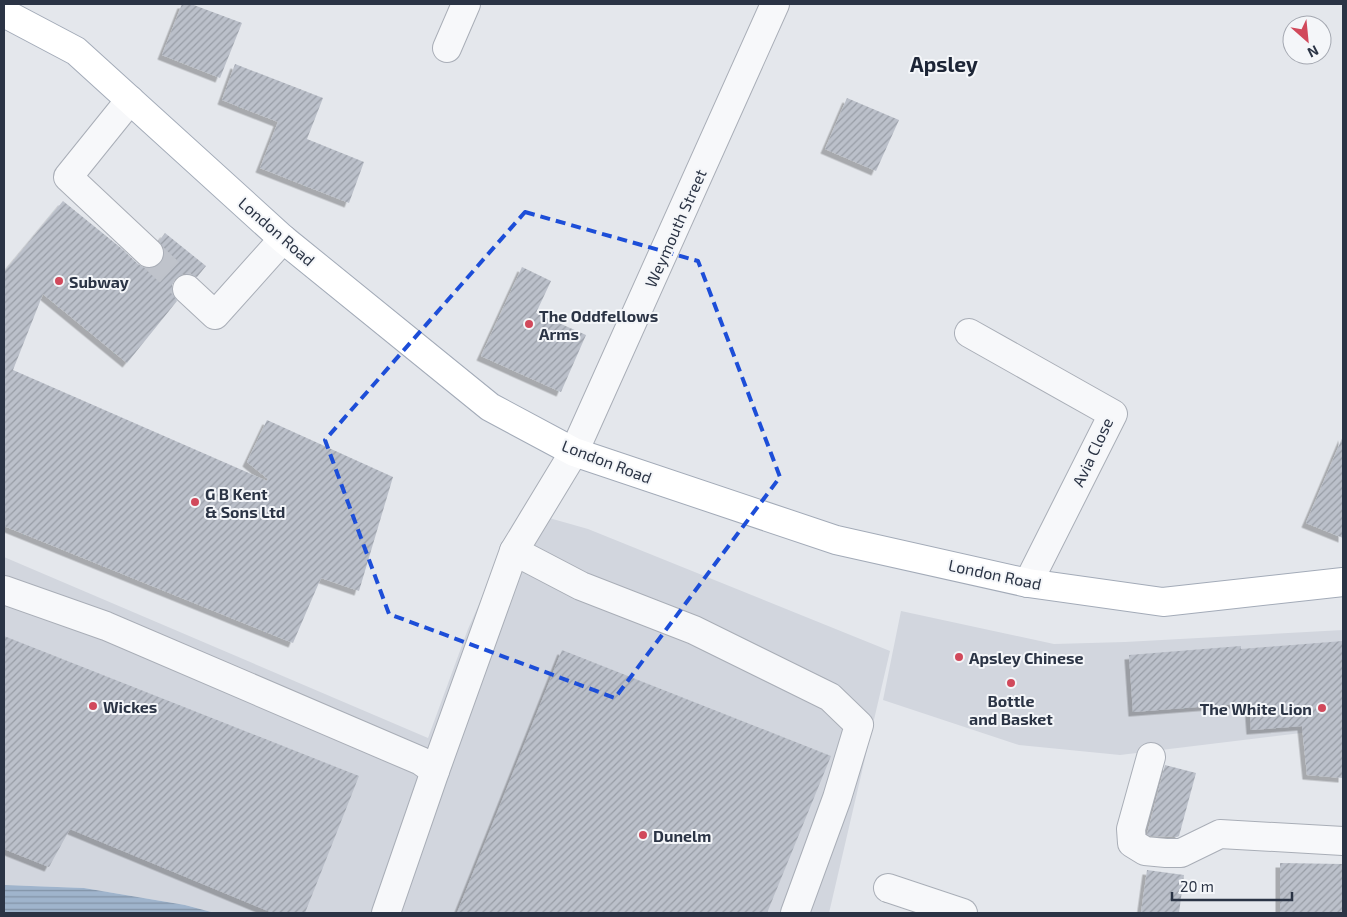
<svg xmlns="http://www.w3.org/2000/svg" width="1347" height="917" viewBox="0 0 1347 917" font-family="'Exo 2',sans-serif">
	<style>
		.built { fill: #d2d6de }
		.water { fill: url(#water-rules) }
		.building { fill: url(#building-hatch); filter: url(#shadow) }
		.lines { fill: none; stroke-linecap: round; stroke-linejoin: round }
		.minor-tunnel { stroke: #bfc3cb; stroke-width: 28; stroke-dasharray: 28 14; stroke-linecap: butt }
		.minor-casing { stroke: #a9aeb7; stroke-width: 30 }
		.major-casing { stroke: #a3abb8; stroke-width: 30 }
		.minor { stroke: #f7f8fa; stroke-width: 28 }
		.major { stroke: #fff; stroke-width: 28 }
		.marked { fill: none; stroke: #1d4ed8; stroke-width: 4; stroke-dasharray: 10 6; stroke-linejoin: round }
		.poi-dot { fill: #d1495b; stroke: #f4f6f9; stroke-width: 2 }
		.labels { text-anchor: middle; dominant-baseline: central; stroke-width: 4; stroke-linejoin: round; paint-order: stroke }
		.street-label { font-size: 16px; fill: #2b3445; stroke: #f4f6f9 }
		.poi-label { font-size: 16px; font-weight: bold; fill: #2b3445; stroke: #f4f6f9; text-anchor: start }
		.district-label { font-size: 21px; font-weight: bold; fill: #1d2536; stroke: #f4f6f9 }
	</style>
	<defs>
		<pattern id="water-rules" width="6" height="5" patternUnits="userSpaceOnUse" patternTransform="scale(1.25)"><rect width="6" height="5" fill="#9fb4cc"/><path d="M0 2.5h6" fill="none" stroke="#8293a7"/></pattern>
		<pattern id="building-hatch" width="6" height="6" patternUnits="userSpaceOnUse" patternTransform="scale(1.25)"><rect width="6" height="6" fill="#bbc0ca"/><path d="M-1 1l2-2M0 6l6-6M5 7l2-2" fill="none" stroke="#989da6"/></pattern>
		<filter id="shadow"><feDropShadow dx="-4.5" dy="4.5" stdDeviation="0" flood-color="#0004"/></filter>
	</defs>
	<rect width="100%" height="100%" fill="#e4e7ec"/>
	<g class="built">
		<path d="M 521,510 L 588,529 L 890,651 L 829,913 L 215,913 L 185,905 L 84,888 L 4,885 L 4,557 L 428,738 L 468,629 Z"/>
		<path d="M 901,611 L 1054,644 L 1125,642 L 1343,630 L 1343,728 L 1120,755 L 1019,745 L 883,700 Z"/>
	</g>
	<path class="water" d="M 4,885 L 84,888 L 185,905 L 215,913 L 4,913 Z"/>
	<g class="building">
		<path d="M 182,4 L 191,4 L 242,23 L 220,78 L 162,55 Z"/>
		<path d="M 235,64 L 323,98 L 307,139 L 364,162 L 349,203 L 260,168 L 278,122 L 222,100 Z"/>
		<path d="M 847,98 L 899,120 L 876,171 L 825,149 Z"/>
		<path d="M 63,201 L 121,248 L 138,264 L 145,268 L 153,268 L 161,263 L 164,256 L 164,249 L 159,241 L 165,233 L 206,266 L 197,277 L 190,274 L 183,274 L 175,279 L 172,285 L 172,293 L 177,301 L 127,363 L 43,294 L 13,370 L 267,481 L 268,479 L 247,462 L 267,420 L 393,477 L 359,591 L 321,578 L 293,643 L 4,526 L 4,272 Z"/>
		<path d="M 522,267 L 551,281 L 536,313 L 586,335 L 561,392 L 481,356 Z"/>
		<path d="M 1343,436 L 1343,538 L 1306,523 Z"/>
		<path d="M 4,636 L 359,776 L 305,913 L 273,913 L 70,829 L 49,867 L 4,849 Z"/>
		<path d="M 1343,641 L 1343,778 L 1307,775 L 1302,726 L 1251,730 L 1249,703 L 1133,712 L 1129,655 L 1241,646 L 1241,649 Z"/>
		<path d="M 562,650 L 831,756 L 767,913 L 457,913 Z"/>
		<path d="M 1165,765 L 1196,773 L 1179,836 L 1177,837 L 1150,836 L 1147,834 Z"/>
		<path d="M 1280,863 L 1343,864 L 1343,913 L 1280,913 Z"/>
		<path d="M 1147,870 L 1184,875 L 1179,913 L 1141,913 Z"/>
	</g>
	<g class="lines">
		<path class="minor-tunnel" d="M 149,253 L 187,289"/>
		<g class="minor-casing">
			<g id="minor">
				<path d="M 447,48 L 466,4"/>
				<path d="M 130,100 L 68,177 L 149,253"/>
				<path d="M 187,289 L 215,315 L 283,239"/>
				<path d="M 969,333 L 1113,414 L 1028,583"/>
				<path d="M 514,551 L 581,586 L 694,630 L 830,697 L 859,725 L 837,798 L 795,913"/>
				<path d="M 4,590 L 106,626 L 421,761 L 435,771"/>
				<path d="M 1151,757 L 1131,829 L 1132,843 L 1145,851 L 1166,853 L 1181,853 L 1220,834 L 1343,841"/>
				<path d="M 888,888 L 963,913"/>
				<path d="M 386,913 L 435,771 L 514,551 L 574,452 L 775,4"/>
			</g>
		</g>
		<g class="major-casing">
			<path id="major" d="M 4,13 L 76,51 L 283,239 L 490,407 L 574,452 L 836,540 L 1028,583 L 1163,602 L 1343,582"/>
		</g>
		<use href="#minor" class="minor"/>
		<use href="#major" class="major"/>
	</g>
	<path class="marked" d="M 525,212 L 698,261 L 780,477 L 615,698 L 389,614 L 325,440 Z"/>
	<g class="poi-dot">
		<circle cx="59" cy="281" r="5"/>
		<circle cx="529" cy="324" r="5"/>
		<circle cx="195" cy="502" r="5"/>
		<circle cx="959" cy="657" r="5"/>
		<circle cx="1011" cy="683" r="5"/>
		<circle cx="93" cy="706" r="5"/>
		<circle cx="1322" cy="708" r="5"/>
		<circle cx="643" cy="835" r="5"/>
	</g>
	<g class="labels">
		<g class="street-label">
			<text transform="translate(675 228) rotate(-66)">Weymouth Street</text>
			<text transform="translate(277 231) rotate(41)">London Road</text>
			<text transform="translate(1092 452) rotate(-65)">Avia Close</text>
			<text transform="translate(607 461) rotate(21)">London Road</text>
			<text transform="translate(995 574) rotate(12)">London Road</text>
		</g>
		<g class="poi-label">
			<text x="69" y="281">Subway</text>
			<text x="539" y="315">The Oddfellows<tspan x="539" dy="18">Arms</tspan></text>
			<text x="205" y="493">G B Kent<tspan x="205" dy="18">&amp; Sons Ltd</tspan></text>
			<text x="969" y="657">Apsley Chinese</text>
			<text x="1011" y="700" text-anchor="middle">Bottle<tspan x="1011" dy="18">and Basket</tspan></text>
			<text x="103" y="706">Wickes</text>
			<text x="1312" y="708" text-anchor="end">The White Lion</text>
			<text x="653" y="835">Dunelm</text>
		</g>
		<g class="district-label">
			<text x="944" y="63">Apsley</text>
		</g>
	</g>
	<rect width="1347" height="917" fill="none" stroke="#2b3445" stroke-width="10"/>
	<g transform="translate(1307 40) rotate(153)"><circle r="24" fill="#f4f6f9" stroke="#a4a8b1"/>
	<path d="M0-4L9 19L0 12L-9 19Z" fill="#d1495b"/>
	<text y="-8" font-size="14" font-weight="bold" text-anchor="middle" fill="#2b3445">N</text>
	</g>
	<path d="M1172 892v8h120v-8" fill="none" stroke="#2b3445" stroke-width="2.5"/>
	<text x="1180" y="892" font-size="15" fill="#2b3445" stroke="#f4f6f9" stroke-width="4" paint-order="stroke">20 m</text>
</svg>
